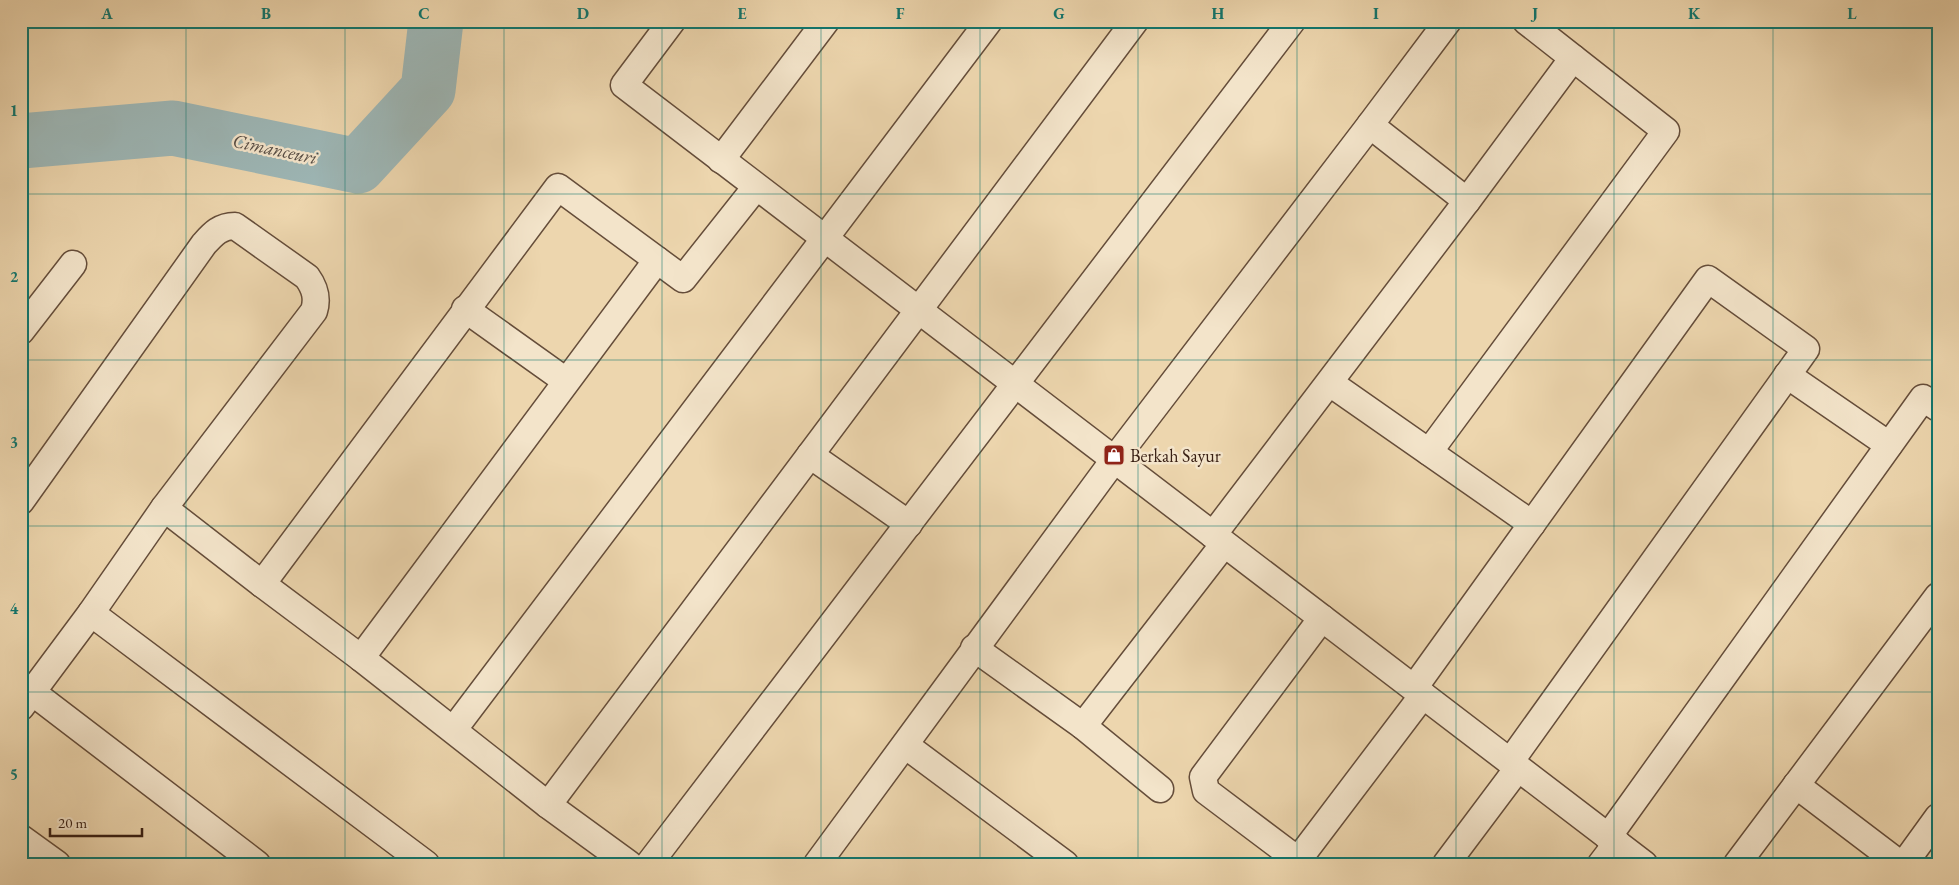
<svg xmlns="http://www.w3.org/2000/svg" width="1959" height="885" viewBox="0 0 1959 885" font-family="'EB Garamond',serif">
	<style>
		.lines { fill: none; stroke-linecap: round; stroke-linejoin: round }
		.river { stroke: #9db6b5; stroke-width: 55 }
		.minor-casing { stroke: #654d3a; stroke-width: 29 }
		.minor { stroke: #f3e4ca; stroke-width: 26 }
		.grid { fill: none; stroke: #0f766e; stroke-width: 1; stroke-opacity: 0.55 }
		.labels { text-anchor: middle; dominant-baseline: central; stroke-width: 5; stroke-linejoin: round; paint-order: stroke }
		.poi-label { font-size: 18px; fill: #381f13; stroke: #f3e4ca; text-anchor: start }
		.water-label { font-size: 19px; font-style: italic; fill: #564c44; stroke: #f3e4ca }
		.neatline { fill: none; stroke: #0f766e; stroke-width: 2 }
		.grid-label { font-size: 16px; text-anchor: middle; font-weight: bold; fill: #0f766e }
	</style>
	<rect width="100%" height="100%" fill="#edd6ae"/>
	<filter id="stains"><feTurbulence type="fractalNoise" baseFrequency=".004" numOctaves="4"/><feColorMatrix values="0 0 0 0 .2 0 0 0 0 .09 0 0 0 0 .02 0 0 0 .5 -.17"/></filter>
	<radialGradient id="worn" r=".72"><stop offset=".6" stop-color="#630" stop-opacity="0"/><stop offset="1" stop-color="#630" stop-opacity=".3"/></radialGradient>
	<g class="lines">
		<path class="river" d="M 21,141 L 173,128 L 358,166 L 428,90 L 436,21"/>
		<g class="minor-casing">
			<g id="minor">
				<path d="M 672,21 L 624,85 L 1644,864"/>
				<path d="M 721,160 L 826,21"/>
				<path d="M 1467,201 L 1573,58"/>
				<path d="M 465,309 L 566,381"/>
				<path d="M 21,331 L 73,264"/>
				<path d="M 1787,375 L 1889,445"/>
				<path d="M 1330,383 L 1532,524"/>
				<path d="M 1429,452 L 1666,131 L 1526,21"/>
				<path d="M 810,455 L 909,524"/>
				<path d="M 21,501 L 204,244 C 213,234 220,226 235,226 L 307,277 C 315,288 318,298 314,311 L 164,508 L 91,613 L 21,707"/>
				<path d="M 164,508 L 262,584 L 361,658 L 548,805 L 629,864"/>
				<path d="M 1213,535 L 1467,201 L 1370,125"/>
				<path d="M 262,584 L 558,187 L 683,279 L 756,187"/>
				<path d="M 91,613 L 426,864"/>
				<path d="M 974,648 L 1083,726 L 1160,789"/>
				<path d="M 361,658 L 657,260"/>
				<path d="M 1414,688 L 1708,279 L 1806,349 L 1510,762"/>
				<path d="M 32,692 L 257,864"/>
				<path d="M 1083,726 L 1224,544"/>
				<path d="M 454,729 L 989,21"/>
				<path d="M 905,745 L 1065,864"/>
				<path d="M 1796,785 L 1900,864"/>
				<path d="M 548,805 L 1135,21"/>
				<path d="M 1608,837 L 1923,398 L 1938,408"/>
				<path d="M 21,838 L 57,864"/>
				<path d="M 1298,860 L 1423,695"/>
				<path d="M 649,864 L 1292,21"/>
				<path d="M 817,864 L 1114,460 L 1370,125 L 1448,21"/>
				<path d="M 1303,864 L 1206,791 L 1203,777 L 1322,618"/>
				<path d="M 1446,864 L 1518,768"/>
				<path d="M 1601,864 L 1617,843"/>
				<path d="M 1737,864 L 1938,596"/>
				<path d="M 1904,864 L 1938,817"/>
			</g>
		</g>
		<use href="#minor" class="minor"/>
	</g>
	<path class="grid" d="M 186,21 L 186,864M 345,21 L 345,864M 504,21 L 504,864M 662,21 L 662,864M 821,21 L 821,864M 980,21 L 980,864M 1138,21 L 1138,864M 1297,21 L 1297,864M 1456,21 L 1456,864M 1614,21 L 1614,864M 1773,21 L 1773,864M 21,194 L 1938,194M 21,360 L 1938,360M 21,526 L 1938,526M 21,692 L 1938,692"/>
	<defs>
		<g id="shop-square" transform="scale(1.125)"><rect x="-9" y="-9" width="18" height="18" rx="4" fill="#8f2418" stroke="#f3e4ca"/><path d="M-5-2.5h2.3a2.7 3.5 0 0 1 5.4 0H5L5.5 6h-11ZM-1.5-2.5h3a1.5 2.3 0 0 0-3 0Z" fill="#fff"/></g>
	</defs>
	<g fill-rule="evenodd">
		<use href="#shop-square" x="1114" y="455"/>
	</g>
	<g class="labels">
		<g class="poi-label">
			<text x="1130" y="455">Berkah Sayur</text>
		</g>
		<g class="water-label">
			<text transform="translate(275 149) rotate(12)">Cimanceuri</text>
		</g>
	</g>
	<rect width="1959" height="885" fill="none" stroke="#edd6ae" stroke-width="55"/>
	<path d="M50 828v8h92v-8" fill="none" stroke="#381f13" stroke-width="2.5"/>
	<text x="58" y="828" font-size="15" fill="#381f13" stroke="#f3e4ca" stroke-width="4" paint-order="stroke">20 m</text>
	<rect x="28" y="28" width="1904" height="830" class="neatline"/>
	<g class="grid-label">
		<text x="107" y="19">A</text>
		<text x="266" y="19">B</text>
		<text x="424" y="19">C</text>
		<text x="583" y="19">D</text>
		<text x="742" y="19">E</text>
		<text x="900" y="19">F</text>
		<text x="1059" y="19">G</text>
		<text x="1218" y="19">H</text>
		<text x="1376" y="19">I</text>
		<text x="1535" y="19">J</text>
		<text x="1694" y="19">K</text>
		<text x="1852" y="19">L</text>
		<text x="14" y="116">1</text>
		<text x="14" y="282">2</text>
		<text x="14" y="448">3</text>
		<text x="14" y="614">4</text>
		<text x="14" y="780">5</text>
	</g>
	<rect width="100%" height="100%" filter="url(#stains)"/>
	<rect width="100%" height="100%" fill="url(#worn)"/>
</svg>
